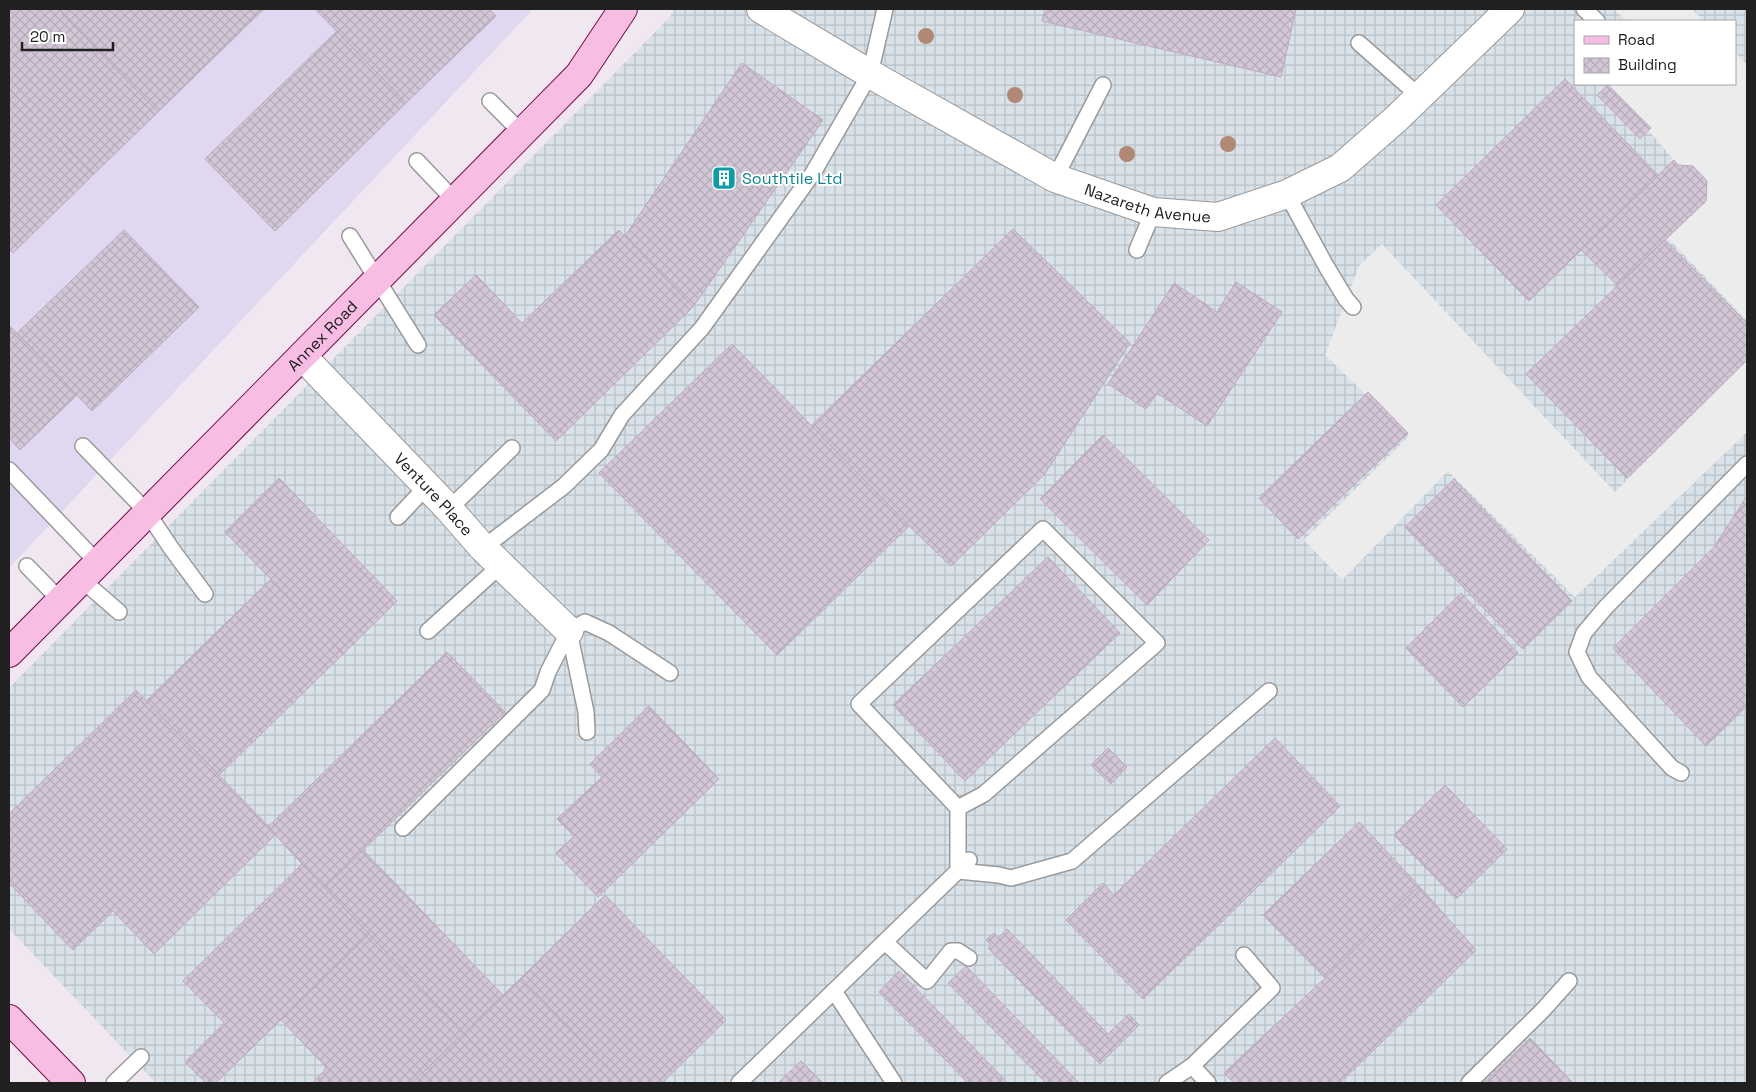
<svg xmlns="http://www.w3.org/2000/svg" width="1756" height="1092" viewBox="0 0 1756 1092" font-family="'Space Grotesk',sans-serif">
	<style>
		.commercial { fill: #e0d7f0 }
		.industrial { fill: url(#industrial-grid); fill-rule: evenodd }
		.parking { fill: #ececec }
		.building { fill: url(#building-cross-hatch); stroke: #bca9c2 }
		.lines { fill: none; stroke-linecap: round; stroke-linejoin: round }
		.lane-casing { stroke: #9a9a9a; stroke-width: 18 }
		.street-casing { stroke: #9a9a9a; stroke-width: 30 }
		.secondary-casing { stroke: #760848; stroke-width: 30 }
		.lane { stroke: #fff; stroke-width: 15 }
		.street { stroke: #fff; stroke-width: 28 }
		.secondary { stroke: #f8bde3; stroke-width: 28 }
		.tree { fill: #b18874 }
		.labels { text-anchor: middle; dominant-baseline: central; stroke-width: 4; stroke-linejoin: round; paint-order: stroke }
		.culture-label { font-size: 16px; fill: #0d838f; stroke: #fff; text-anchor: start }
		.street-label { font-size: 16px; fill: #202020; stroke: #fff }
	</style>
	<defs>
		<pattern id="industrial-grid" width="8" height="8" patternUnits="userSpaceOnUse" patternTransform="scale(1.25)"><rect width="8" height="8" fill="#d9e1e9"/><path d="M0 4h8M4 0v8" fill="none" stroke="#bac1c8"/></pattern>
		<pattern id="building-cross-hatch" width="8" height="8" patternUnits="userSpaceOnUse" patternTransform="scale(1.25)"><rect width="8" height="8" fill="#d3c7d7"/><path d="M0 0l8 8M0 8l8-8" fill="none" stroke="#b5abb8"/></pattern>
	</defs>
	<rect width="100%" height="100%" fill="#f0e7f0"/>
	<path class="commercial" d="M 9,9 L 533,9 L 9,568 Z"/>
	<path class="industrial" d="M 674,9 L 1747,9 L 1747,1083 L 156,1083 L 9,929 L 9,688 L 670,17 ZM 1575,21 L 1735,21 L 1735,84 L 1575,84 Z"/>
	<g class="parking">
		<path d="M 1614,9 L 1692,9 L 1704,21 L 1626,21 Z"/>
		<path d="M 1735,52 L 1747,65 L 1747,321 L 1668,238 L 1706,202 L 1707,181 L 1678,165 L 1609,84 L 1735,84 Z"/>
		<path d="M 1382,244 L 1615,492 L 1747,361 L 1747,432 L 1575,597 L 1448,471 L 1342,580 L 1304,540 L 1409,436 L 1325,355 L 1359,266 Z"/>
	</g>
	<g class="building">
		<path d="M 9,9 L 58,9 L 158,112 L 93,175 L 9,88 Z"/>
		<path d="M 58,9 L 264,9 L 158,112 Z"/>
		<path d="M 315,9 L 489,9 L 496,16 L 406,103 Z"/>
		<path d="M 1045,9 L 1296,9 L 1281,77 L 1042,21 Z"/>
		<path d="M 337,31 L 406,103 L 275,231 L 205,159 Z"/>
		<path d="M 742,63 L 823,120 L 693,307 L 625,236 Z"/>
		<path d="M 1565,79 L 1658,175 L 1529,301 L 1436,205 Z"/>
		<path d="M 1608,85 L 1651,128 L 1640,139 L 1597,95 Z"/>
		<path d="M 9,88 L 93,175 L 13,253 L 9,249 Z"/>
		<path d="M 1674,160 L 1678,165 L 1693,166 L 1707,181 L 1706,201 L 1617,285 L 1581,250 Z"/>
		<path d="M 1013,229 L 1130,343 L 1044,475 L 951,566 L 909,526 L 811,426 Z"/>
		<path d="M 124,230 L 199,307 L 92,411 L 17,333 Z"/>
		<path d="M 619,230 L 693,307 L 556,441 L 434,315 L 476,275 L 522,323 Z"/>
		<path d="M 1665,240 L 1747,323 L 1747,360 L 1627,478 L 1526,374 Z"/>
		<path d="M 1236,282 L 1282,312 L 1207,426 L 1157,393 L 1146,409 L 1108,384 L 1174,283 L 1217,312 Z"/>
		<path d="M 9,325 L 77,395 L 20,450 L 9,438 Z"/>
		<path d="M 732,344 L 909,526 L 777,655 L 599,473 Z"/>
		<path d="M 1368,392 L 1408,433 L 1298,539 L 1259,498 Z"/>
		<path d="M 1103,435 L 1209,540 L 1147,605 L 1040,499 Z"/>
		<path d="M 279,478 L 397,601 L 343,654 L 225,532 Z"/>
		<path d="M 1454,479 L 1572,601 L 1523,649 L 1405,527 Z"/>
		<path d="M 1747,496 L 1747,706 L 1706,746 L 1613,648 L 1714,547 Z"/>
		<path d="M 1048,557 L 1120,633 L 965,781 L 893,705 Z"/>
		<path d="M 271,579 L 343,654 L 219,775 L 146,701 Z"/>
		<path d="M 1461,593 L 1518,653 L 1463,707 L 1406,648 Z"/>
		<path d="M 447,652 L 505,712 L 324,888 L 268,827 Z"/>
		<path d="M 136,690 L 276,834 L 154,954 L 113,911 L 73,950 L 9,883 L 9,814 Z"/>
		<path d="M 649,706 L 719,779 L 598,897 L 556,853 L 574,836 L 557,819 L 602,777 L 590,764 Z"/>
		<path d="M 1275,738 L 1340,806 L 1143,999 L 1066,920 L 1103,883 L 1114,895 Z"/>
		<path d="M 1108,748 L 1127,767 L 1111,784 L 1091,765 Z"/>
		<path d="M 1445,785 L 1507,849 L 1456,899 L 1394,835 Z"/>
		<path d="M 1359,822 L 1419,886 L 1325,978 L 1263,915 Z"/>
		<path d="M 363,850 L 503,995 L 464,1033 L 324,888 Z"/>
		<path d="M 302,864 L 369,934 L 216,1083 L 206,1083 L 185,1062 L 224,1023 L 183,981 Z"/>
		<path d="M 1419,886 L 1476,950 L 1340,1083 L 1234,1083 L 1224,1073 L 1325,978 Z"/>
		<path d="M 605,895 L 726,1020 L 662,1083 L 623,1083 L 521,978 Z"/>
		<path d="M 1007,929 L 1108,1034 L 1129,1014 L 1139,1025 L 1100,1064 L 988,948 L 991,945 L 986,940 L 994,933 L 998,938 Z"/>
		<path d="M 369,934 L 464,1033 L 412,1083 L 312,1083 L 327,1068 L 281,1020 Z"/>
		<path d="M 966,966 L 1078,1082 L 1077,1083 L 1046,1083 L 948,983 Z"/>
		<path d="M 899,971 L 1008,1083 L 968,1083 L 879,992 Z"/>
		<path d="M 521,978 L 623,1083 L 513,1083 L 464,1033 Z"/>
		<path d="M 464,1033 L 513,1083 L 412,1083 Z"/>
		<path d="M 1530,1038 L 1573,1083 L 1484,1083 Z"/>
		<path d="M 801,1061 L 823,1083 L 778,1083 Z"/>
	</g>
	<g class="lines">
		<g class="lane-casing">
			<g id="lane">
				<path d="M 1584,9 L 1597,21"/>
				<path d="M 1359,43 L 1419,96"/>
				<path d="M 490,101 L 522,133"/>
				<path d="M 417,161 L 455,201"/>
				<path d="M 1055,178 L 1103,85"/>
				<path d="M 1287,194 L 1326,266 L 1346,299 L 1353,307"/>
				<path d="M 350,236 L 418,345"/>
				<path d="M 1137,250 L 1153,212"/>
				<path d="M 83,446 L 147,512 L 171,548 L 205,594"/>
				<path d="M 9,470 L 97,562"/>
				<path d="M 449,509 L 512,448"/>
				<path d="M 398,517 L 427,486"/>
				<path d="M 483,548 L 564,486 L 601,450 L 622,415 L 702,328 L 813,173 L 855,100 L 870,74 L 885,9"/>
				<path d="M 27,566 L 60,600"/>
				<path d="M 81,579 L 119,612"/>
				<path d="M 428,631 L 501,565"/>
				<path d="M 587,732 L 586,712 L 569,631 L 585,622 L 609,633 L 670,673"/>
				<path d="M 1681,773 L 1672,768 L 1589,677 L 1577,652 L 1584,633 L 1606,607 L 1747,464"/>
				<path d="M 958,808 L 859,704 L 1043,529 L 1157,643 L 984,794 L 958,808 L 958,871 L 999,875 L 1011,878 L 1072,861 L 1269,691"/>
				<path d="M 403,828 L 542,690 L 548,672 L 569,631"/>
				<path d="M 885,942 L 927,981 L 951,951 L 958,951 L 969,958"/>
				<path d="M 834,991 L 894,1083"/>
				<path d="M 1192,1066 L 1208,1083"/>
				<path d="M 114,1083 L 141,1057"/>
				<path d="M 739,1083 L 969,860"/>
				<path d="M 1167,1083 L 1192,1066 L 1272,988 L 1244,955"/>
				<path d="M 1469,1083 L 1543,1010 L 1569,981"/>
			</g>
		</g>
		<g class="street-casing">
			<g id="street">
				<path id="s1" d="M 761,9 L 870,74 L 1055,178 L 1153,212 L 1218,217 L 1287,194 L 1340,168 L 1396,119 L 1510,9"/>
				<path id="s2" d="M 302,356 L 449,509 L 483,548 L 569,631"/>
			</g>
		</g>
		<g class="secondary-casing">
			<g id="secondary">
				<path id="s3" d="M 9,653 L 579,75 L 623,9"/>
				<path d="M 9,1019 L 71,1083"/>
			</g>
		</g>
		<use href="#lane" class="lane"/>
		<use href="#street" class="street"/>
		<use href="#secondary" class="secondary"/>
	</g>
	<g class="tree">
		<circle cx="926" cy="36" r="8"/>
		<circle cx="1015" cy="95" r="8"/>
		<circle cx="1228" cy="144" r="8"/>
		<circle cx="1127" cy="154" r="8"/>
	</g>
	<defs>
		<g id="building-square" transform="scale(1.25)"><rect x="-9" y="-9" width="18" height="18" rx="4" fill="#0f9aa8" stroke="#fff"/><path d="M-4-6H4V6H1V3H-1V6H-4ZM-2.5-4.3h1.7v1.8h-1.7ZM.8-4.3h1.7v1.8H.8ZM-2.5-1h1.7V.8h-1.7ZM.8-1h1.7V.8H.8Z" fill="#fff"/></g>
	</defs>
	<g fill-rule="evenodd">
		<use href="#building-square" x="724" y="178"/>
	</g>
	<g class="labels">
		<g class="culture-label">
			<text x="742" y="178">Southtile Ltd</text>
		</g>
		<g class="street-label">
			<text stroke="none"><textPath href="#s1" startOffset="436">Nazareth Avenue</textPath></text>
			<text stroke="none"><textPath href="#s3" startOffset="446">Annex Road</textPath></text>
			<text stroke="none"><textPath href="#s2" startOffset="191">Venture Place</textPath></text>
		</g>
	</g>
	<rect width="1756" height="1092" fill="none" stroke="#202020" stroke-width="20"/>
	<rect x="1574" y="20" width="162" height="65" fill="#ffffff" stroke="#a6a6a6"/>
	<rect x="1584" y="36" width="25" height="8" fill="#f8bde3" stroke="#a6a6a6"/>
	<text x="1618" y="45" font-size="15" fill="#202020">Road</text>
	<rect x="1584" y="58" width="25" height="15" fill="url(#building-cross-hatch)" stroke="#a6a6a6"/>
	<text x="1618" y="70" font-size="15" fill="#202020">Building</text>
	<path d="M22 42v8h91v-8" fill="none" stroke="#202020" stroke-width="2.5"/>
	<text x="30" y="42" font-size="15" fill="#202020" stroke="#ffffff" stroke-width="4" paint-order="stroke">20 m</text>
</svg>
